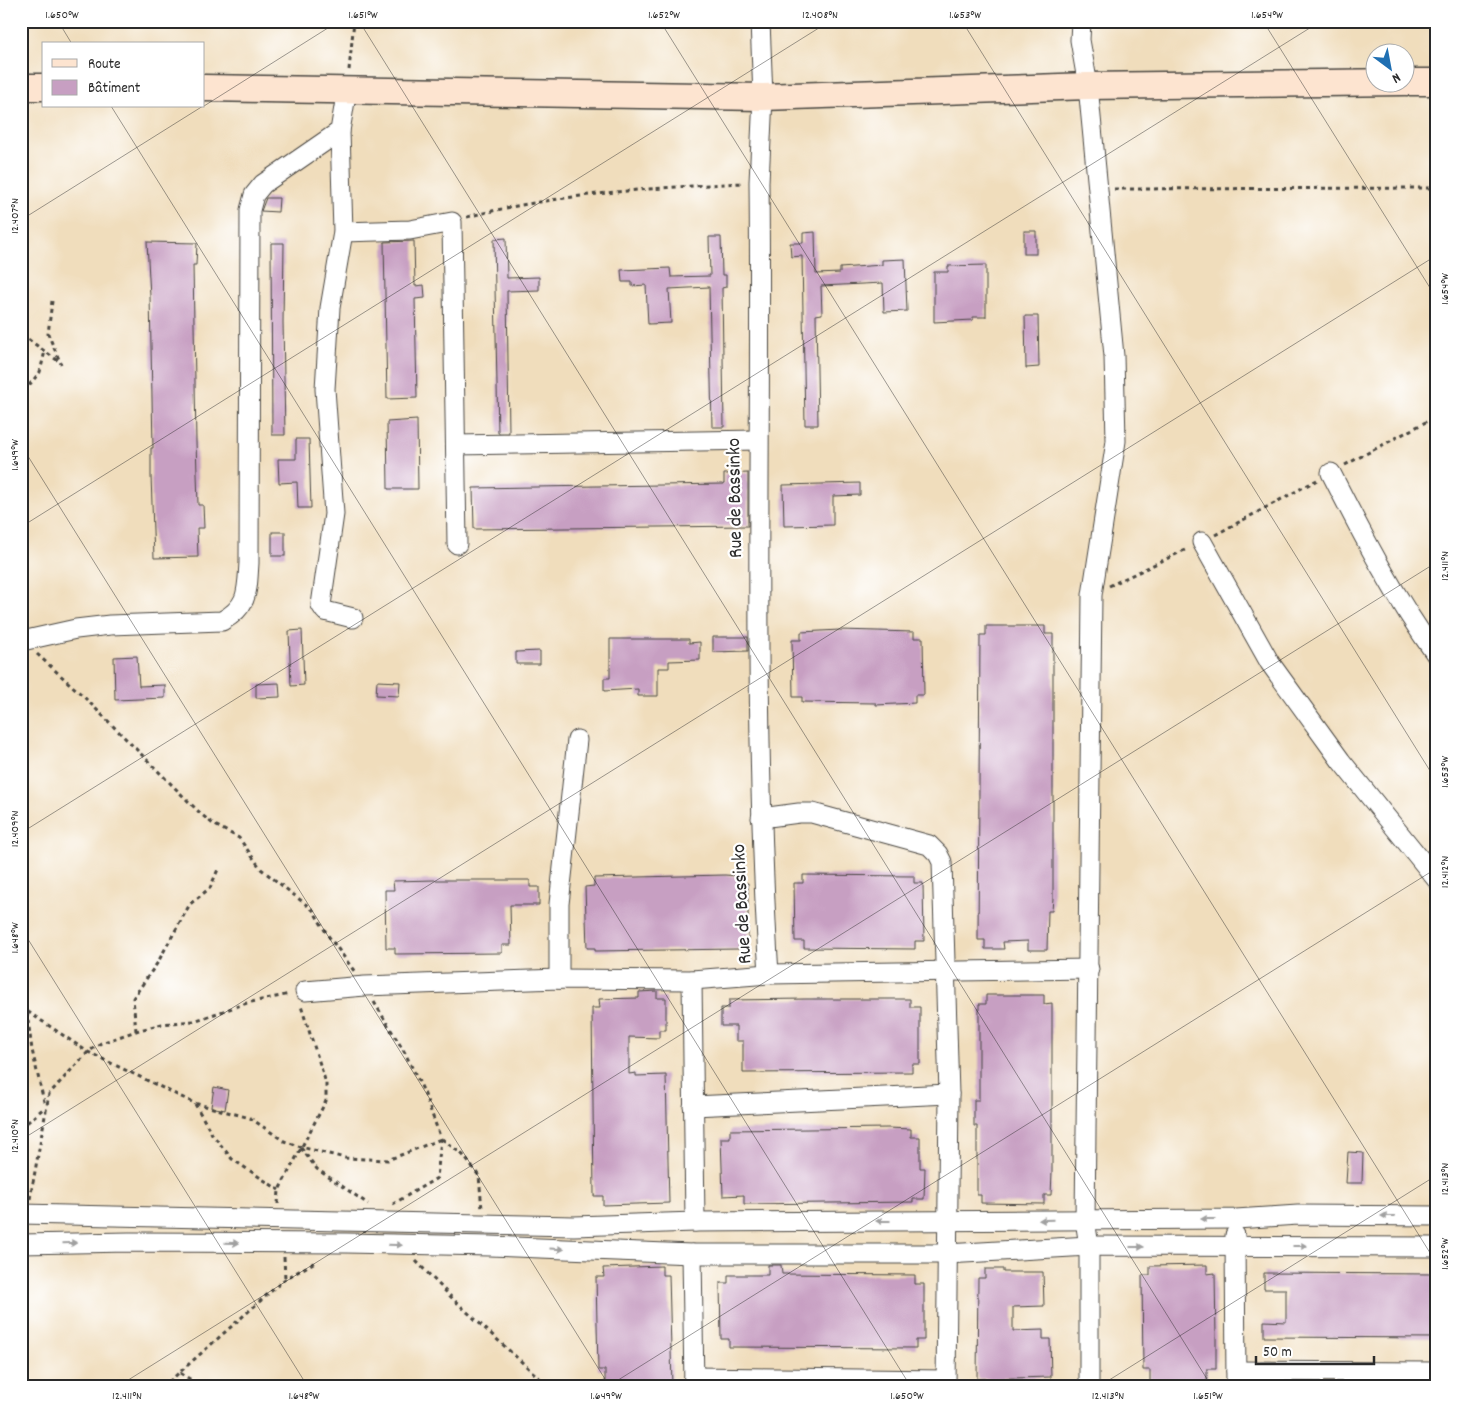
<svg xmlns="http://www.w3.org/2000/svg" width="1458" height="1408" viewBox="0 0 1458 1408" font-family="Dekko,sans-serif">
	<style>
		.building { fill: #c79fc2 }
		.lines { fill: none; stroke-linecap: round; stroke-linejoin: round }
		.street-casing { stroke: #494641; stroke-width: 21 }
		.secondary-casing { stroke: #494641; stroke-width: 29 }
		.path { stroke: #494641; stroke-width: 3; stroke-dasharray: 4 4; stroke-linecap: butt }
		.street { stroke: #fff; stroke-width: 19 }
		.secondary { stroke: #fde4d0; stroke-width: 26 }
		.oneway { fill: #a0a0a0 }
		.ticks { fill: none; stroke: #2b2b2b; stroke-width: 1; stroke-opacity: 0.45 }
		.labels { text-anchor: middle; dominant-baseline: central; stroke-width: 4.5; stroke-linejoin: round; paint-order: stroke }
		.street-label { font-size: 20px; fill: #2b2b2b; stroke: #fff }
		.neatline { fill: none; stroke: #2b2b2b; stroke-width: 2 }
		.ticks-label { font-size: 12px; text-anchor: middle; fill: #2b2b2b }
	</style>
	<rect width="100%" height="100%" fill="#fff"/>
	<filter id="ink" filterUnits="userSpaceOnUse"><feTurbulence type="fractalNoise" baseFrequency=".02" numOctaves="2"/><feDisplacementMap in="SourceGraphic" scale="10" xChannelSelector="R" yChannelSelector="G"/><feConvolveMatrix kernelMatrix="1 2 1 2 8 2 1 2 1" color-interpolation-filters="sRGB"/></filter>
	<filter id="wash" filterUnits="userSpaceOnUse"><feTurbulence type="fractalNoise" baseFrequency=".0096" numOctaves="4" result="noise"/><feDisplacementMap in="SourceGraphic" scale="20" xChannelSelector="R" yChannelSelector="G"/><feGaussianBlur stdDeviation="1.12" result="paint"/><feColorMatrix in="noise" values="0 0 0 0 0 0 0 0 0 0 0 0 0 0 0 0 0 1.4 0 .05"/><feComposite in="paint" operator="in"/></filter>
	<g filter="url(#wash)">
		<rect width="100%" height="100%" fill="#f0ddbc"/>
		<g id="blocks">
			<g class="building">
				<path d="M 266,198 L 279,198 L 278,212 L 261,211 Z"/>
				<rect x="1024" y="231" width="12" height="23"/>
				<path d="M 815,232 L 816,274 L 840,273 L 840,268 L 882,265 L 882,260 L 905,259 L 907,311 L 884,312 L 883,283 L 821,286 L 822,314 L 816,315 L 818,425 L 805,425 L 802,256 L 791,257 L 790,243 L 803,243 L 803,233 Z"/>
				<path d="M 709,237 L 721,237 L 722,275 L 726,275 L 726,287 L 722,288 L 724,427 L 712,427 L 709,287 L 669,289 L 671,323 L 648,324 L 646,285 L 632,286 L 632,282 L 622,282 L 621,270 L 670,268 L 671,277 L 710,276 Z"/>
				<path d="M 506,238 L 507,278 L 539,277 L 539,290 L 507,291 L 509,433 L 498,433 L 494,239 Z"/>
				<path d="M 414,241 L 415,286 L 424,285 L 425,298 L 415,299 L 417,398 L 387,399 L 384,242 Z"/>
				<path d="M 147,242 L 197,243 L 196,265 L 193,265 L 196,442 L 198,505 L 203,505 L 204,528 L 197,528 L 198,557 L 154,558 L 151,476 L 151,448 L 153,448 L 150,296 Z"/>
				<path d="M 271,243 L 284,243 L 283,322 L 285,435 L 272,435 Z"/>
				<path d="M 986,265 L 986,317 L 973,317 L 973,320 L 934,322 L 934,272 L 948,272 L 948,266 Z"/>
				<path d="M 1025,316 L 1038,316 L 1039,367 L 1026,368 Z"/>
				<path d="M 417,420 L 418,489 L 388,489 L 387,422 Z"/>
				<path d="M 296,439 L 309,439 L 311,508 L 298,508 L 297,482 L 279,483 L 278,459 L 296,459 Z"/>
				<path d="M 748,473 L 748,526 L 474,529 L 473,488 L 724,484 L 724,474 Z"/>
				<path d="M 860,483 L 860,495 L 833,496 L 833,525 L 784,526 L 783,485 Z"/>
				<rect x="272" y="532" width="13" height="24"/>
				<path d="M 986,626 L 1045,626 L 1045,634 L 1053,634 L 1053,898 L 1052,911 L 1048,911 L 1047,950 L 1028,950 L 1028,941 L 1003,942 L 1004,949 L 985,949 L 985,940 L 978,940 L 980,635 L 986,635 Z"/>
				<path d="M 302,630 L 304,685 L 291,686 L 289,631 Z"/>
				<path d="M 840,630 L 914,632 L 914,638 L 923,638 L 924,695 L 915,695 L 915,703 L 876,705 L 876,703 L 802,702 L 802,697 L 793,697 L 792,640 L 801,640 L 801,632 Z"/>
				<path d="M 713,637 L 748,637 L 748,651 L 713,652 Z"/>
				<path d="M 610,639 L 689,639 L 689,643 L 700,642 L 700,660 L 669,661 L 669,668 L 658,668 L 658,696 L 638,696 L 638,689 L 604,691 L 604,678 L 610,678 Z"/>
				<path d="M 540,651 L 540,664 L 516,664 L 516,652 Z"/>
				<path d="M 137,656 L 139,686 L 165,685 L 165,698 L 115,700 L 114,657 Z"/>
				<path d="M 377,681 L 400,682 L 399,696 L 376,695 Z"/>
				<path d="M 279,683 L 280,697 L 256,698 L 256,684 Z"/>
				<path d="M 725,875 L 739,876 L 739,883 L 748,883 L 748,941 L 739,942 L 739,949 L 595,951 L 595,948 L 587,948 L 585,887 L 594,886 L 594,878 Z"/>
				<path d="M 803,875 L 914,876 L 914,883 L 923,883 L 924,941 L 915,941 L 915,949 L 804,948 L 804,941 L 795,941 L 794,883 L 803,883 Z"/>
				<path d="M 435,880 L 530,880 L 530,887 L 539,887 L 539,905 L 510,905 L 511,945 L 502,945 L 502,953 L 395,954 L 395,948 L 386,948 L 385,890 L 394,890 L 393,881 Z"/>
				<path d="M 657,991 L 657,998 L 666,998 L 666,1030 L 659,1030 L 659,1038 L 629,1037 L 629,1074 L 636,1073 L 636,1076 L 666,1075 L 669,1203 L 603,1205 L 603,1196 L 594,1196 L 592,1008 L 600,1008 L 599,999 L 639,998 L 639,992 Z"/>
				<path d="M 986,995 L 1044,995 L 1044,1004 L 1052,1003 L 1052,1172 L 1051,1195 L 1044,1195 L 1044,1204 L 981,1203 L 981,1195 L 977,1195 L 977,1126 L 974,1126 L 974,1100 L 979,1100 L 979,1004 L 986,1004 Z"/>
				<path d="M 806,999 L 910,999 L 910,1007 L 920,1007 L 920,1064 L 912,1064 L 912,1072 L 743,1073 L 743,1041 L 736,1041 L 736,1026 L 721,1026 L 721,1008 L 729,1008 L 729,1000 Z"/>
				<path d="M 214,1087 L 228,1090 L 225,1110 L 211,1107 Z"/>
				<path d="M 888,1128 L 911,1129 L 911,1137 L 920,1137 L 920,1168 L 925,1168 L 924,1199 L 913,1199 L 913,1202 L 744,1204 L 744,1195 L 723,1196 L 721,1138 L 730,1138 L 730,1130 Z"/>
				<path d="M 1348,1152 L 1363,1153 L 1362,1183 L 1346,1183 Z"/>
				<path d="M 768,1265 L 781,1265 L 782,1274 L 915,1275 L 915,1284 L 924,1284 L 924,1340 L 916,1340 L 916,1348 L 729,1347 L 729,1339 L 721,1339 L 720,1283 L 728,1283 L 728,1275 L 768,1275 Z"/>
				<path d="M 1207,1265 L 1207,1274 L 1215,1273 L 1216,1340 L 1216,1369 L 1207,1369 L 1207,1387 L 1150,1387 L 1150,1370 L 1143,1370 L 1142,1275 L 1150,1275 L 1150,1266 Z"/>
				<path d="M 662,1266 L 662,1275 L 669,1275 L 672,1387 L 605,1387 L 605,1370 L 598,1370 L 596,1277 L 604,1277 L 603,1268 Z"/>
				<path d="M 985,1269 L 1003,1269 L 1003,1272 L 1043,1272 L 1044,1306 L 1013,1307 L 1013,1331 L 1043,1330 L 1043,1339 L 1050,1339 L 1051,1377 L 977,1379 L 978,1278 L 985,1278 Z"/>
				<path d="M 1264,1273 L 1437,1274 L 1433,1322 L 1437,1322 L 1437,1338 L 1264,1337 L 1264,1321 L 1286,1322 L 1286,1289 L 1264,1289 Z"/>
			</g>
		</g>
	</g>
	<g filter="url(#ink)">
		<use href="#blocks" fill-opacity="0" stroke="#494641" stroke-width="1"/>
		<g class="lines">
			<g class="street-casing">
				<g id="street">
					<path d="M 760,21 L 763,97 L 759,182 C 762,446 752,710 769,974"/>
					<path d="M 1081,21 L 1080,40 L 1088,86 L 1114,356 L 1116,441 L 1092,595 L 1085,1220 L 1089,1246 L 1089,1387"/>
					<path d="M 340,131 L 343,232 L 330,308 L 325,389 L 334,514 L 321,605 L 325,611 L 353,618"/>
					<path d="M 343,232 L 410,230 L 452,222 L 457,544"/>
					<path d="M 456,445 L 758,440"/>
					<path d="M 1331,473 C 1363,536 1395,598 1437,656"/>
					<path d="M 1202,542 L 1270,663 L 1341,761 L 1437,880"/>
					<path d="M 22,641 L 76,629 L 110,625 L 222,621 C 249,606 247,591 249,563 L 250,210 L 254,195 L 263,184 L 340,131 L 347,89"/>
					<path d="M 761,818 L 799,813 L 812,813 L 929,845 L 938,854 L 942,862 L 949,1094 L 946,1387"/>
					<path d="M 559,979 L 559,904 L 577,740"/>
					<path d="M 692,980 L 695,1222"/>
					<path d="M 305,991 L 365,986 L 559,979 L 692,980 L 769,974 L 1089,969"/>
					<path d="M 693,1106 L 949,1094"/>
					<path d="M 21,1214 L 574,1226 L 695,1222 L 1236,1219 L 1298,1215 L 1437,1216"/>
					<path d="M 1235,1235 L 1236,1387"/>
					<path d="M 21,1244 L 129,1242 L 346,1243 L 490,1246 L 692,1254 L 946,1254 L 1089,1246 L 1437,1247"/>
					<path d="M 692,1254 L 694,1387"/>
					<path d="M 1236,1371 L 1437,1372"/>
					<path d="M 694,1377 L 945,1380"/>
				</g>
			</g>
			<g class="secondary-casing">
				<g id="secondary">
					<path d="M 1406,82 L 1437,82"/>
					<path d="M 21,87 L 44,87"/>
					<path d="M 204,88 L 763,97 L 1088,86 L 1402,82"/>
				</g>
			</g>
			<g class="path">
				<path d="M 349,70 L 354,21"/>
				<path d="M 1114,189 L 1437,188"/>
				<path d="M 467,217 C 557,194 651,188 743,183"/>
				<path d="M 52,301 L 48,334 L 61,364"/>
				<path d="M 21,338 L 25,337 L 61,363"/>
				<path d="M 21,399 L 25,390 L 40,372 L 45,351"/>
				<path d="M 1345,465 L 1437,416"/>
				<path d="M 1215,535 L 1317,480"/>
				<path d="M 1109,586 L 1187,549"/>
				<path d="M 37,654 L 80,693 L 202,815 L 213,824 L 239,838 L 261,869 L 313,910 L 327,934 L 355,972"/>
				<path d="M 374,1002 L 405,1053 L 424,1092 L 441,1139 L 437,1178 L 393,1204"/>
				<path d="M 21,1007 L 88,1052 L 194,1103 L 250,1118 L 284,1141 L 301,1147 L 345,1158 L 388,1160 L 441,1139"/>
				<path d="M 27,1012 L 32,1050 L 45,1106"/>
				<path d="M 136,1031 L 133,998 L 158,962 L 190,904 L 210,888 L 219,867"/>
				<path d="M 195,1104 L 212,1134 L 232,1159 L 279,1190"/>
				<path d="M 21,1128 L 45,1107"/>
				<path d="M 442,1139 L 463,1155 L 479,1176 L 482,1209"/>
				<path d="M 301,1148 L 317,1169 L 368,1204"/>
				<path d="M 30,1199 L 49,1094 L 88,1052 L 101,1043 L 136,1031 L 162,1024 L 194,1021 L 247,1003 L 290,994"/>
				<path d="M 278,1204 L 279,1190 L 326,1101 L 326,1083 L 301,1006"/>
				<path d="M 284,1257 L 285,1279"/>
				<path d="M 416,1261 L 453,1299 L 549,1387"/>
				<path d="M 180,1373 L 203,1387"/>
				<path d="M 163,1387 L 285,1279 L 317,1261"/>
			</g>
			<use href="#street" class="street"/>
			<use href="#secondary" class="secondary"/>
		</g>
		<defs><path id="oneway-solid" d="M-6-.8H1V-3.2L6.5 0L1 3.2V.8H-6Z" transform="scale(1.25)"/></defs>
		<g class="oneway">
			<use href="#oneway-solid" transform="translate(1388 1216) rotate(-180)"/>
			<use href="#oneway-solid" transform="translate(1208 1219) rotate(180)"/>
			<use href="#oneway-solid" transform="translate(1046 1220) rotate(179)"/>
			<use href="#oneway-solid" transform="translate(883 1221) rotate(180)"/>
			<use href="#oneway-solid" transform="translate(70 1243) rotate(-1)"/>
			<use href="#oneway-solid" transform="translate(232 1243) rotate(1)"/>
			<use href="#oneway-solid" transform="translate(395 1245) rotate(2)"/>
			<use href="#oneway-solid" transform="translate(1300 1246)"/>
			<use href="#oneway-solid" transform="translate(1137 1247)"/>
			<use href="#oneway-solid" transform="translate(557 1249) rotate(3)"/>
		</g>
	</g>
	<path class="ticks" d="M 58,21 L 72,44M 359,21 L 1212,1387M 660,21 L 1437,1264M 962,21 L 1437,782M 1263,21 L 1437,299M 111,106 L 911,1387M 204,106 L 339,21M 21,220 L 203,106M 21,445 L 610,1387M 21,527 L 830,21M 21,833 L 1321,21M 21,928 L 308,1387M 21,1140 L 1437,255M 117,1387 L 1437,562M 607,1387 L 1437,868M 1098,1387 L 1437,1175"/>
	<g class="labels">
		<g class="street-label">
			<text transform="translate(736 498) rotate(-91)">Rue de Bassinko</text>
			<text transform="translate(743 904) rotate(-93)">Rue de Bassinko</text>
		</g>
	</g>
	<rect width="1458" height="1408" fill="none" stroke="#fff" stroke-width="55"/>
	<rect x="42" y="42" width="162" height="65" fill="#ffffff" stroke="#aaaaaa"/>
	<rect x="52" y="59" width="25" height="8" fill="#fde4d0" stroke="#aaaaaa"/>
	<text x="88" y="68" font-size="15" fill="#2b2b2b">Route</text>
	<rect x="52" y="80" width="25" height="15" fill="#c79fc2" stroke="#aaaaaa"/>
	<text x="88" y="92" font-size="15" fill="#2b2b2b">Bâtiment</text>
	<g transform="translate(1390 68) rotate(148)"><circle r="24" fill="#ffffff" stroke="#aaaaaa"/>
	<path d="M0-4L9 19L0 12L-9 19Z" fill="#1f6fb2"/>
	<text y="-8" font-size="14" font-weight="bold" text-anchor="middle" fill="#2b2b2b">N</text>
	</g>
	<path d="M1256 1356v8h118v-8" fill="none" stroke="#2b2b2b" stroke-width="2.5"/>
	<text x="1263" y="1356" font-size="15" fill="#2b2b2b" stroke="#ffffff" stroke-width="4" paint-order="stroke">50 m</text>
	<rect x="28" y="28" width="1402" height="1352" class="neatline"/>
	<g class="ticks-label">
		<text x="62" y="18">1.650°W</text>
		<text x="363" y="18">1.651°W</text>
		<text x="664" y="18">1.652°W</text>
		<text x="820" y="18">12.408°N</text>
		<text x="965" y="18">1.653°W</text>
		<text x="1267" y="18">1.654°W</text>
		<text transform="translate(14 216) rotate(-90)" y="4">12.407°N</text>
		<text transform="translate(1444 289) rotate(-90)" y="4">1.654°W</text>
		<text transform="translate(14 455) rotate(-90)" y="4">1.649°W</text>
		<text transform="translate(1444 566) rotate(-90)" y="4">12.411°N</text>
		<text transform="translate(1444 772) rotate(-90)" y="4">1.653°W</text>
		<text transform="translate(14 829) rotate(-90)" y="4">12.409°N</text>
		<text transform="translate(1444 872) rotate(-90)" y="4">12.412°N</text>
		<text transform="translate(14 938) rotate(-90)" y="4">1.648°W</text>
		<text transform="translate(14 1136) rotate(-90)" y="4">12.410°N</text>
		<text transform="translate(1444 1179) rotate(-90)" y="4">12.413°N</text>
		<text transform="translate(1444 1254) rotate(-90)" y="4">1.652°W</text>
		<text x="127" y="1399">12.411°N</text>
		<text x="304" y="1399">1.648°W</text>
		<text x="606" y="1399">1.649°W</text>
		<text x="907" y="1399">1.650°W</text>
		<text x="1108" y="1399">12.413°N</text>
		<text x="1208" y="1399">1.651°W</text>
	</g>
</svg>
